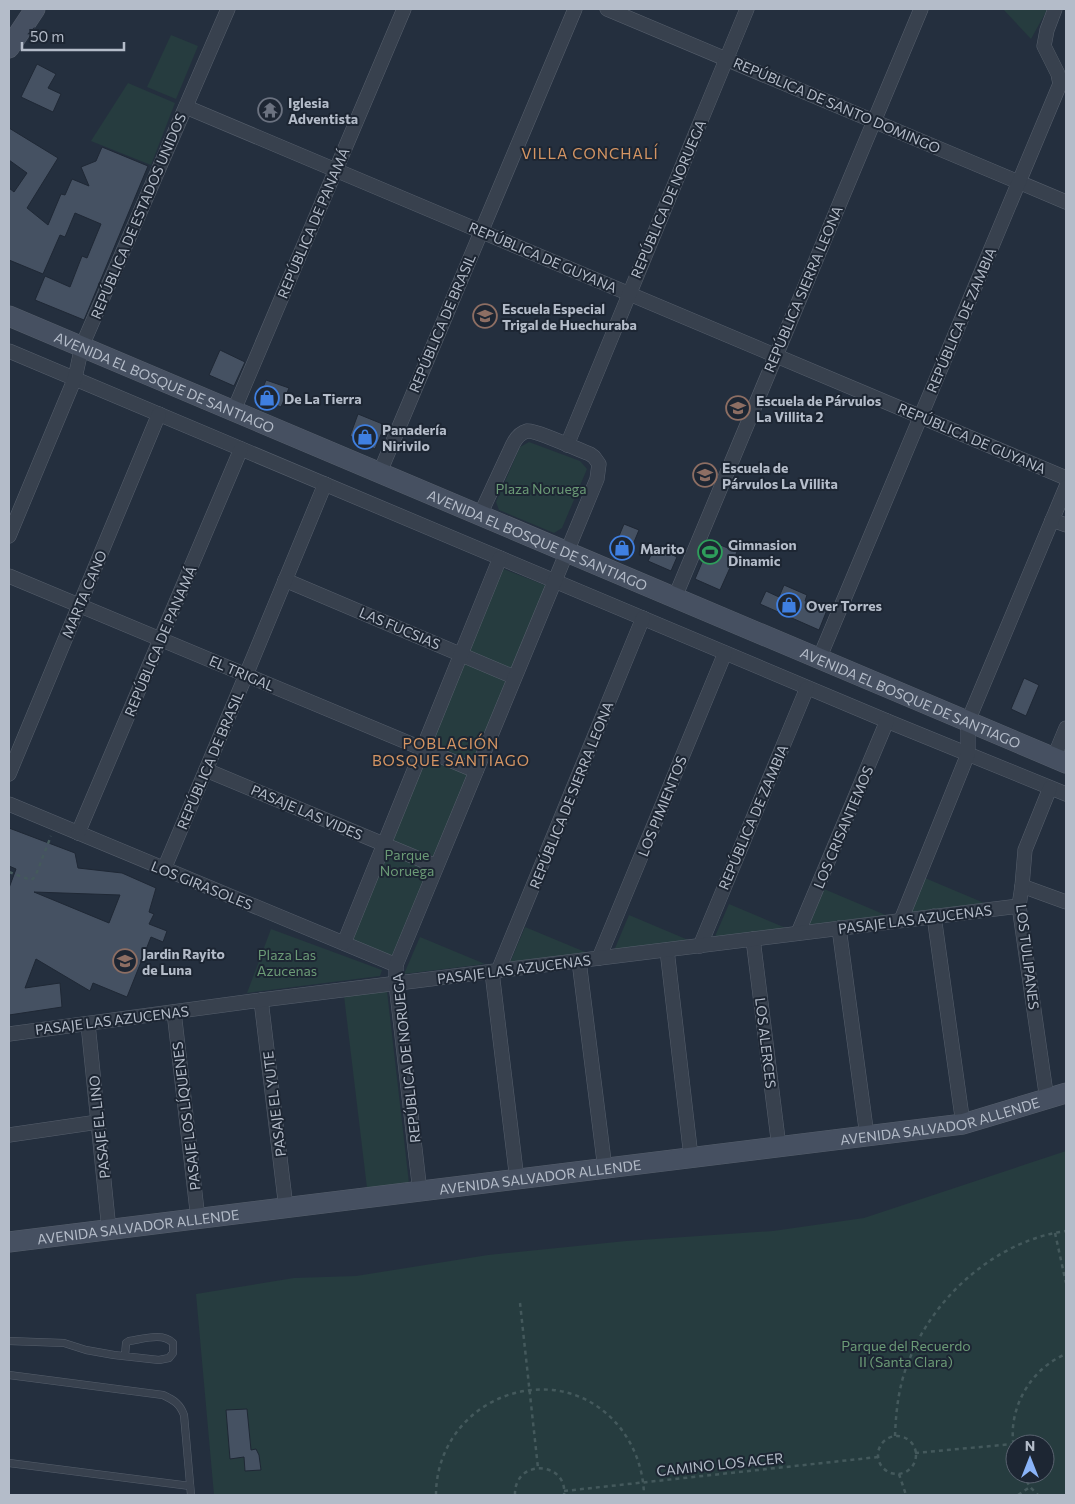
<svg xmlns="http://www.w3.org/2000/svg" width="1075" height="1504" viewBox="0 0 1075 1504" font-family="Commissioner,sans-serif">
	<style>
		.green { fill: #263c3f; fill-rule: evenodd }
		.building { fill: #455162; stroke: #1f2835; fill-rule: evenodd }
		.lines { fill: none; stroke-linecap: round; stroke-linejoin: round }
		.lane-casing { stroke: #565f6c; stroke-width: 8 }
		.street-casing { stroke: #565f6c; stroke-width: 15 }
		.secondary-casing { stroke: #565f6c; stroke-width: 21 }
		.path { stroke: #44595c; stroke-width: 2.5; stroke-dasharray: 4 4; stroke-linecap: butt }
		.lane { stroke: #38414e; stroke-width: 7 }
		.street { stroke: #38414e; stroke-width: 14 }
		.secondary { stroke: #465061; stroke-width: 20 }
		.labels { text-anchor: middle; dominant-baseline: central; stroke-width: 4; stroke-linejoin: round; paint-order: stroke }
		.poi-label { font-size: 14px; font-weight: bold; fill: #b4bcc9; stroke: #1d2633; text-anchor: start }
		.street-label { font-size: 14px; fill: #b4bcc9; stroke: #1d2633 }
		.park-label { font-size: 14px; fill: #6b9a76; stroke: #1d2633 }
		.neighbourhood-label { font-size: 15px; letter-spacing: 1px; fill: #d59563; stroke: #1d2633 }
	</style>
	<rect width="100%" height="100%" fill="#242f3e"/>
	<g class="green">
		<path d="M 1003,9 L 1045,9 L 1047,10 L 1031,39 Z"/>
		<path d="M 171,35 L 198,46 L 176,99 L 147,87 Z"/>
		<path d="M 128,83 L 175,103 L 151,165 L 91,141 Z"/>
		<path d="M 529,442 L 580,461 L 587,469 L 562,528 L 554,533 L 499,510 L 496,502 L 520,447 Z"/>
		<path d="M 501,568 L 547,586 L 394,959 L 349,939 Z"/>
		<path d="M 925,878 L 989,905 L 909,915 Z"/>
		<path d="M 824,889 L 888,916 L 808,927 Z"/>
		<path d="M 729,904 L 793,931 L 713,941 Z"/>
		<path d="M 629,915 L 693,942 L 613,953 Z"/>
		<path d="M 525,927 L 590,954 L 509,965 Z"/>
		<path d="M 271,929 L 382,970 L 380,976 L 247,993 Z"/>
		<path d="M 420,937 L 485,964 L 404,974 Z"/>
		<path d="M 387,991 L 409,1183 L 367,1188 L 344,996 Z"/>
		<path d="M 1066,1151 L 1066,1495 L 214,1495 L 196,1294 L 294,1278 L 356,1276 L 488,1255 L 626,1241 L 773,1231 L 864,1218 ZM 1015,1444 L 1045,1444 L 1045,1474 L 1015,1474 Z"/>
	</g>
	<g class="building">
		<path d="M 37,64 L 56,74 L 48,88 L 61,94 L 53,112 L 21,97 Z"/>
		<path d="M 9,128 L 58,158 L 27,208 L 48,225 L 61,194 L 65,195 L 72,179 L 89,186 L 81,167 L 96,161 L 102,147 L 148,166 L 84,320 L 35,300 L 45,276 L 70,287 L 82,256 L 87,258 L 101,224 L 75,213 L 65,237 L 60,235 L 43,274 L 9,260 L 9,188 L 14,192 L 27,173 L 9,160 Z"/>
		<path d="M 220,350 L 245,362 L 234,386 L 209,375 Z"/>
		<path d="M 266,380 L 289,388 L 281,407 L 259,398 Z"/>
		<path d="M 358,414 L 385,425 L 375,449 L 350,436 Z"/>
		<path d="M 624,524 L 639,530 L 629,554 L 614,548 Z"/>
		<path d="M 711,541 L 737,552 L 720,590 L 695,579 Z"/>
		<path d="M 655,547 L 677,557 L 671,571 L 648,561 Z"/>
		<path d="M 784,585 L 807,595 L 805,601 L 827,610 L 819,630 L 760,604 L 766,591 L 779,597 Z"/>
		<path d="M 1024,678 L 1039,685 L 1026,716 L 1011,709 Z"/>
		<path d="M 9,828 L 75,853 L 78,868 L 122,873 L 156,888 L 149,912 L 154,914 L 149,924 L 167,931 L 163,942 L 151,937 L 127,997 L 93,983 L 90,991 L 36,959 L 25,988 L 60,983 L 62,1007 L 9,1015 L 9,888 L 16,869 L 9,866 ZM 34,892 L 120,895 L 109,923 Z"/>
		<path d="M 247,1409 L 251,1450 L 256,1449 L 259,1455 L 261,1470 L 245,1471 L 244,1457 L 230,1459 L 226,1410 Z"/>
	</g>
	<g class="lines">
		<g class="lane-casing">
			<g id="lane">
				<path d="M 9,1341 L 64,1343 L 86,1350 L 114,1355 L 159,1360 L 169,1358 L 173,1353 L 173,1343 C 163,1332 143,1339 129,1341 L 126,1343 L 125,1356"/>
				<path d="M 9,1375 L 163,1395 C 174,1400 180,1404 184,1415 L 191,1495"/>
				<path d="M 9,1463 L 190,1486"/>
			</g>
		</g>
		<g class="street-casing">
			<g id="street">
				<path d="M 607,9 L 1066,202"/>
				<path d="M 186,107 L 1066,478"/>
				<path d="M 9,351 L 887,721 L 1066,794"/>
				<path d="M 234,410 L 404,9"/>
				<path d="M 567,445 L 747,9"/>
				<path d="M 380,472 L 575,9"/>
				<path d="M 1052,520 L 1066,525"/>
				<path d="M 9,536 L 75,378 L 82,346 L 228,9"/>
				<path d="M 9,576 L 476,771"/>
				<path d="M 285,580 L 514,677"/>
				<path d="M 675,597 L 921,9"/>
				<path d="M 819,659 L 1060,84 L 1058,74 L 1044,46 L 1047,30 L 1055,9"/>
				<path d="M 1054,757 L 1066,728"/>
				<path d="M 206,770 L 436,866"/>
				<path d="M 9,774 L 159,414"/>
				<path d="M 9,804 L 396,965"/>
				<path d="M 78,833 L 241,449"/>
				<path d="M 164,869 L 246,675 L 325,484"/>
				<path d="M 1022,886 L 1066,902"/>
				<path d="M 934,916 L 963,1124"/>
				<path d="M 901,920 L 968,754 L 968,721 L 1066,487"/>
				<path d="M 839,928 L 867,1136"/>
				<path d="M 798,933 L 887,721"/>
				<path d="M 753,939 L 779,1147"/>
				<path d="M 344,943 L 500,558"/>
				<path d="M 700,946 L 807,688"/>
				<path d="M 667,950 L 691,1157"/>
				<path d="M 599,958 L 725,653"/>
				<path d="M 579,961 L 605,1169"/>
				<path d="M 498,971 L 643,618"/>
				<path d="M 492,972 L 517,1180"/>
				<path d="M 261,1000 L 286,1208"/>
				<path d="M 174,1012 L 198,1219"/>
				<path d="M 88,1024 L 109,1230"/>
				<path d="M 9,1034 L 261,1000 L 1019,906"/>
				<path d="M 1047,1100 L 1019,906 L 1022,886 L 1025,850 L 1050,788"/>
				<path d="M 9,1135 L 98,1122"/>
				<path d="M 420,1192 L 396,984 L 396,965 L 597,479 L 599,464 L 594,457 L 590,454 C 579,450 536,430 527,431 C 520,433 516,438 513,444 L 480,515"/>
			</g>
		</g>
		<g class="secondary-casing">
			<g id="secondary">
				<path d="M 9,48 L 35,9"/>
				<path id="s1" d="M 9,316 L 1066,763"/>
				<path id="s2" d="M 9,1242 L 963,1124 L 1066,1093"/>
			</g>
		</g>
		<g class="path">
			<path d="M 9,872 L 31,880 L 35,877 L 51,836"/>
			<path d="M 1055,1233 L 1066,1283"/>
			<path d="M 520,1303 L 538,1468"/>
			<path d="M 895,1436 C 896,1409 899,1383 910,1358 C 935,1295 998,1240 1066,1231"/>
			<circle cx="897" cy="1455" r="19"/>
			<path d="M 1015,1452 C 1005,1413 1029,1369 1066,1354"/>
			<path d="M 915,1453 L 1013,1444"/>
			<path d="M 899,1474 L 906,1495"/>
			<path d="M 1023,1474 L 1030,1487 L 1038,1495"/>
			<path d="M 564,1491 L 878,1457"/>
			<path d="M 436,1495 C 436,1432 490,1384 553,1390 C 607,1396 643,1444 644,1495"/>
			<path d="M 515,1495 C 514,1458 568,1461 564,1495"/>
			<path d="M 1018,1495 L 1030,1487"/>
		</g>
		<use href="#lane" class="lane"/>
		<use href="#street" class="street"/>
		<use href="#secondary" class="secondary"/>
	</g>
	<defs>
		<g id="temple-ring" transform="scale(1.25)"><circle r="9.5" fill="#1d2633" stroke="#6b7280" stroke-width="1.5"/><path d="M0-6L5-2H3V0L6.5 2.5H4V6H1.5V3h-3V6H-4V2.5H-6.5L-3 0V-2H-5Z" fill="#6b7280"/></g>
		<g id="school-ring" transform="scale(1.25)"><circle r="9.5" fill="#1d2633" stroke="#8d6e63" stroke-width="1.5"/><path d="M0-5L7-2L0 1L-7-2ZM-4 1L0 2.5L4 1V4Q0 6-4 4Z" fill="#8d6e63"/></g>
		<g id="shop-ring" transform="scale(1.25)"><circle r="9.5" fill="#1d2633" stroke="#3f7fe0" stroke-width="1.5"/><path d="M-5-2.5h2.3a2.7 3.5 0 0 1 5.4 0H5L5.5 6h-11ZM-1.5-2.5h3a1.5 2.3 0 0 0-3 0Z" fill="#3f7fe0"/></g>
		<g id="stadium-ring" transform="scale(1.25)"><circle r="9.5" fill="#1d2633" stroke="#2e9e5b" stroke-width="1.5"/><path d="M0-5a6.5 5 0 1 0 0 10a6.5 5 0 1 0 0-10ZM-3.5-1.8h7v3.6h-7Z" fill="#2e9e5b"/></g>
	</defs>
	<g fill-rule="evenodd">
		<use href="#temple-ring" x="270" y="110"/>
		<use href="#school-ring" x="485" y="316"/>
		<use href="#shop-ring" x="267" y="398"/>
		<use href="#school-ring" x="738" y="408"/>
		<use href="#shop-ring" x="365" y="437"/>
		<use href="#school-ring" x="705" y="475"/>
		<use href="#shop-ring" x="622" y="548"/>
		<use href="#stadium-ring" x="710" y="552"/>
		<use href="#shop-ring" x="789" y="605"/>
		<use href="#school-ring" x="125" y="961"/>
	</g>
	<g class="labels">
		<g class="poi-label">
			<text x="288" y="102">Iglesia<tspan x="288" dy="16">Adventista</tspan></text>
			<text x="502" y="308">Escuela Especial<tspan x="502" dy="16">Trigal de Huechuraba</tspan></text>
			<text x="284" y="398">De La Tierra</text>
			<text x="756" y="400">Escuela de Párvulos<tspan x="756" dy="16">La Villita 2</tspan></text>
			<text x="382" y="429">Panadería<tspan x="382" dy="16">Nirivilo</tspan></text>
			<text x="722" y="467">Escuela de<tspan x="722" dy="16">Párvulos La Villita</tspan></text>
			<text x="728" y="544">Gimnasion<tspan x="728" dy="16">Dinamic</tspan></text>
			<text x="640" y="548">Marito</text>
			<text x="806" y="605">Over Torres</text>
			<text x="142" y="953">Jardin Rayito<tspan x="142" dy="16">de Luna</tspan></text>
		</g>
		<g class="street-label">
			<text transform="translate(837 105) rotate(23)">REPÚBLICA DE SANTO DOMINGO</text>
			<text transform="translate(668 199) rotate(-67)">REPÚBLICA DE NORUEGA</text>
			<text transform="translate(138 216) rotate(-67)">REPÚBLICA DE ESTADOS UNIDOS</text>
			<text transform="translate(313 223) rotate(-67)">REPÚBLICA DE PANAMÁ</text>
			<text transform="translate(543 257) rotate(23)">REPÚBLICA DE GUYANA</text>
			<text transform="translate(803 289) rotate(-67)">REPÚBLICA SIERRA LEONA</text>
			<text transform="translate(961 320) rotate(-67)">REPÚBLICA DE ZAMBIA</text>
			<text transform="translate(442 323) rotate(-67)">REPÚBLICA DE BRASIL</text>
			<text stroke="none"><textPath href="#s1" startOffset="169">AVENIDA EL BOSQUE DE SANTIAGO</textPath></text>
			<text transform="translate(972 438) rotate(23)">REPÚBLICA DE GUYANA</text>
			<text stroke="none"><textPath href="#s1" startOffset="574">AVENIDA EL BOSQUE DE SANTIAGO</textPath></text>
			<text transform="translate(84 594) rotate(-67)">MARTA CANO</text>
			<text transform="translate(400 628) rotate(23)">LAS FUCSIAS</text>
			<text transform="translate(160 641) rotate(-67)">REPÚBLICA DE PANAMÁ</text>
			<text transform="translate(242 673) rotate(23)">EL TRIGAL</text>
			<text stroke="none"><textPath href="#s1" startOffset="979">AVENIDA EL BOSQUE DE SANTIAGO</textPath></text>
			<text transform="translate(210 760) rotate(-67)">REPÚBLICA DE BRASIL</text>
			<text transform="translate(571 795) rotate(-68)">REPÚBLICA DE SIERRA LEONA</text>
			<text transform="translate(662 806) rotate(-68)">LOS PIMIENTOS</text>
			<text transform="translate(307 812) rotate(23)">PASAJE LAS VIDES</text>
			<text transform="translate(753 817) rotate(-67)">REPÚBLICA DE ZAMBIA</text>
			<text transform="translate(843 827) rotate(-67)">LOS CRISANTEMOS</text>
			<text transform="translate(202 885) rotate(22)">LOS GIRASOLES</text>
			<text transform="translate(915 919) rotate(-7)">PASAJE LAS AZUCENAS</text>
			<text transform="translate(1028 957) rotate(83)">LOS TULIPANES</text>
			<text transform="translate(514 969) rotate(-7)">PASAJE LAS AZUCENAS</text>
			<text transform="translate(112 1020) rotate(-7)">PASAJE LAS AZUCENAS</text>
			<text transform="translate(766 1043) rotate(83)">LOS ALERCES</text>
			<text transform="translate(406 1058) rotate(-96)">REPÚBLICA DE NORUEGA</text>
			<text transform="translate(274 1104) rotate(-97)">PASAJE EL YUTE</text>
			<text transform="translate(186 1116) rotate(-97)">PASAJE LOS LÍQUENES</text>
			<text stroke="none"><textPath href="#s2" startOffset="939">AVENIDA SALVADOR ALLENDE</textPath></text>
			<text transform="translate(99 1127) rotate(-96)">PASAJE EL LINO</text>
			<text stroke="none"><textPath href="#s2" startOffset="535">AVENIDA SALVADOR ALLENDE</textPath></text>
			<text stroke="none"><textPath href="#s2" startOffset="130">AVENIDA SALVADOR ALLENDE</textPath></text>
			<text transform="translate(720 1464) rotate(-6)">CAMINO LOS ACER</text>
		</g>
		<g class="park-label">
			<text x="541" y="488">Plaza Noruega</text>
			<text x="407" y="854">Parque<tspan x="407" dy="16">Noruega</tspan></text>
			<text x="287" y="954">Plaza Las<tspan x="287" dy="16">Azucenas</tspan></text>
			<text x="906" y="1345">Parque del Recuerdo<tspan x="906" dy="16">II (Santa Clara)</tspan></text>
		</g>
		<g class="neighbourhood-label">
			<text x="590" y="153">VILLA CONCHALÍ</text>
			<text x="451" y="743">POBLACIÓN<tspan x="451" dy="17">BOSQUE SANTIAGO</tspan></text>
		</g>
	</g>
	<rect width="1075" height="1504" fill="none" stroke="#b4bcc9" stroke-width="20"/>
	<g transform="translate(1030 1459)"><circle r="24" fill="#1d2633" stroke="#59626f"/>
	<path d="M0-4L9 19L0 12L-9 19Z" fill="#8ab4f8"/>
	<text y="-8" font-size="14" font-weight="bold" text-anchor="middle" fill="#b4bcc9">N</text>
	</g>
	<path d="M22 42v8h102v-8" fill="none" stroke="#b4bcc9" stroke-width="2.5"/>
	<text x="30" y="42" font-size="15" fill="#b4bcc9" stroke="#1d2633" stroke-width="4" paint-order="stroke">50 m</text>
</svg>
